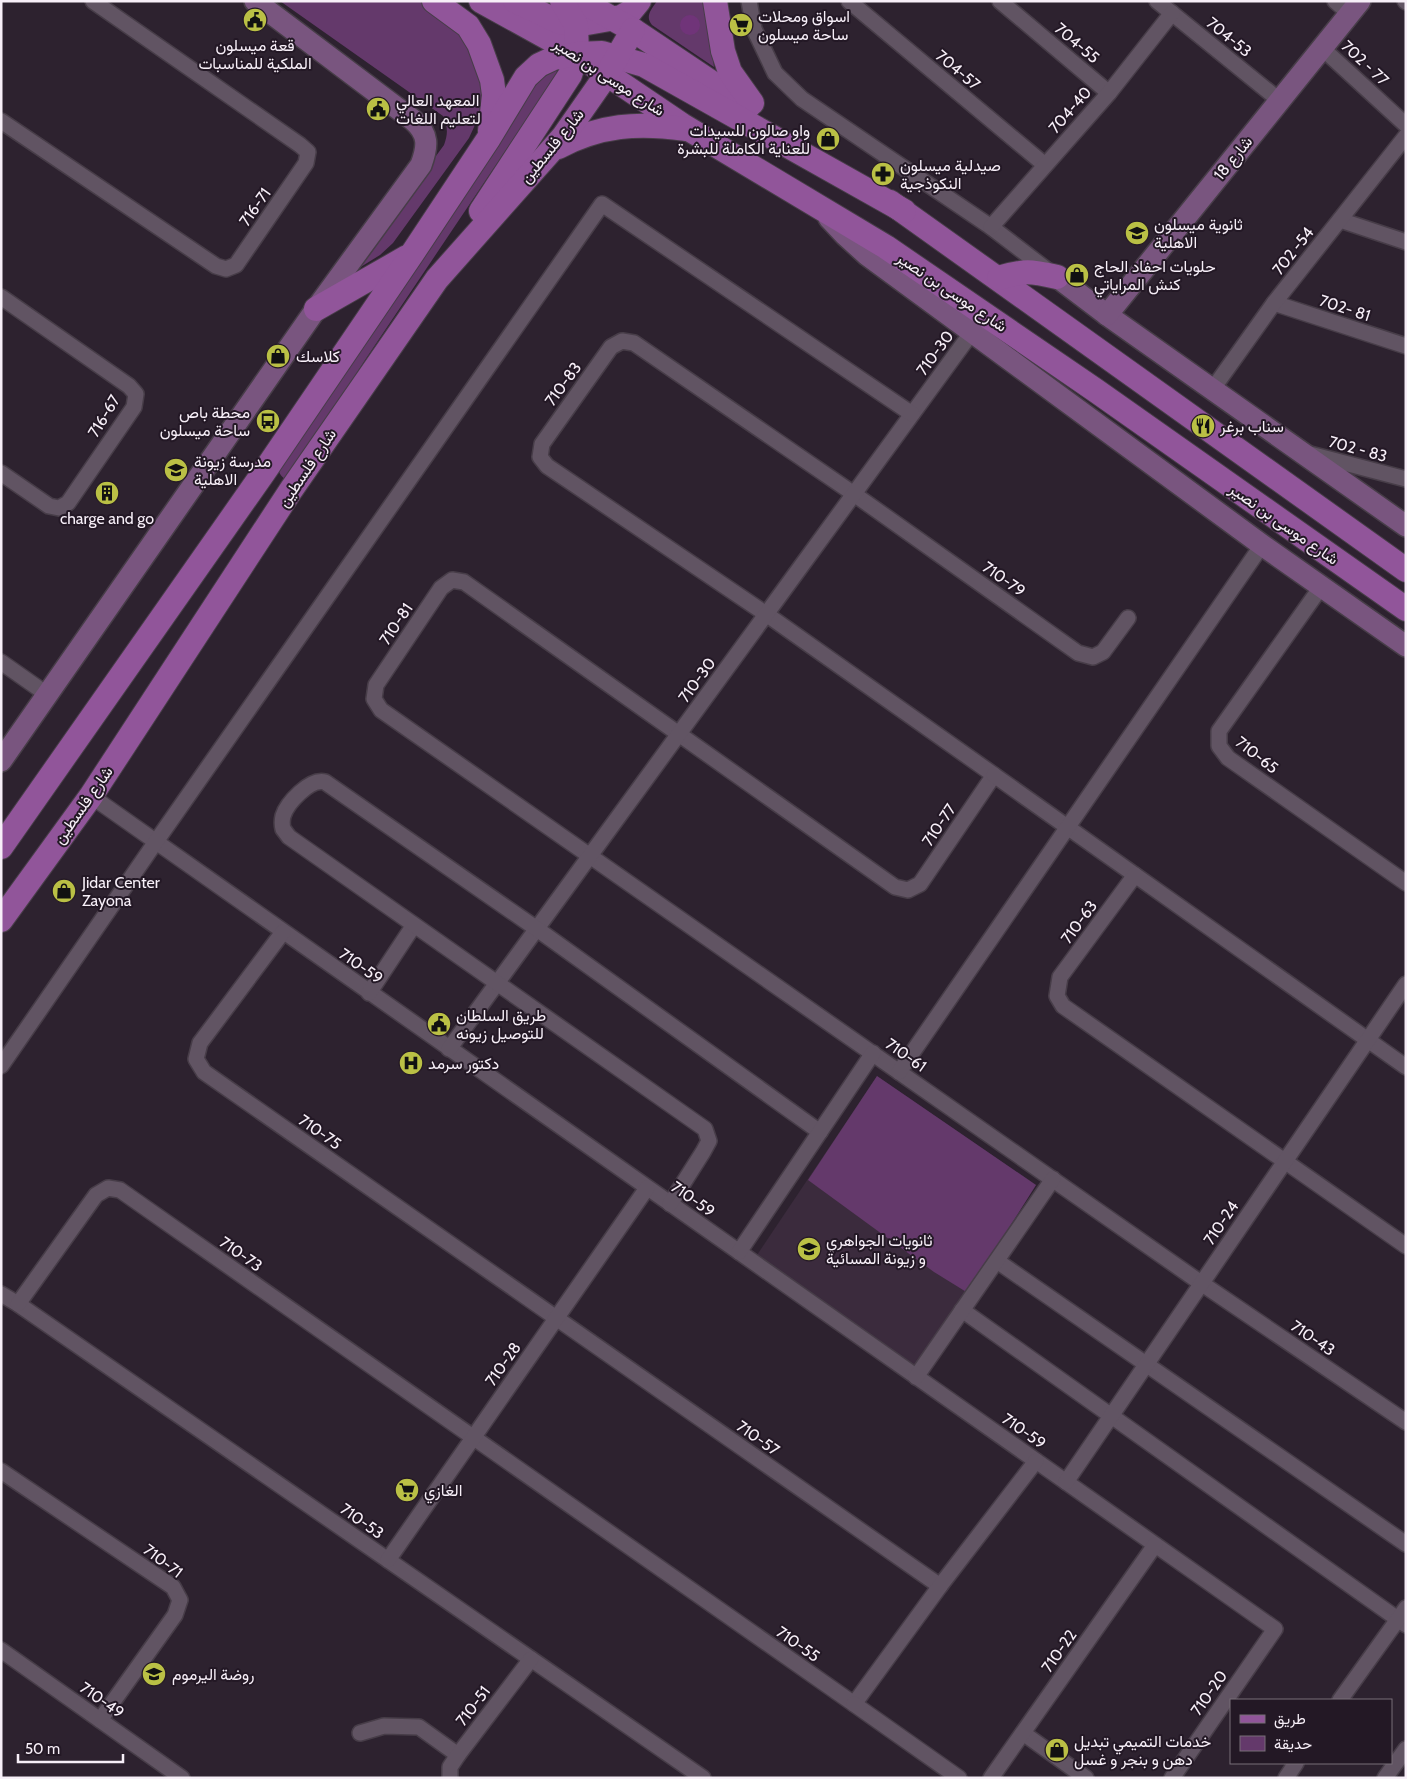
<svg xmlns="http://www.w3.org/2000/svg" width="1407" height="1779" viewBox="0 0 1407 1779" font-family="Cabin,Vazirmatn,sans-serif">
	<style>
		.built { fill: #3b2b3d }
		.green { fill: #64396b }
		.water { fill: #703479 }
		.lines { fill: none; stroke-linecap: round; stroke-linejoin: round }
		.street-casing { stroke: #473d48; stroke-width: 18 }
		.secondary-casing { stroke: #473d48; stroke-width: 24 }
		.primary-casing { stroke: #473d48; stroke-width: 26 }
		.street { stroke: #615463; stroke-width: 15 }
		.secondary { stroke: #79557f; stroke-width: 21 }
		.primary { stroke: #91559a; stroke-width: 24 }
		.labels { text-anchor: middle; dominant-baseline: central; stroke-width: 4; stroke-linejoin: round; paint-order: stroke }
		.poi-label { font-size: 16px; fill: #f7eff8; stroke: #231825; text-anchor: start }
		.street-label { font-size: 16px; fill: #f7eff8; stroke: #231825 }
	</style>
	<rect width="100%" height="100%" fill="#2d222f"/>
	<path class="built" d="M 877,1076 L 1036,1185 L 919,1372 L 751,1264 Z"/>
	<g class="green">
		<path d="M 280,1 L 421,1 L 461,34 L 473,58 L 479,76 L 482,95 L 480,114 L 469,138 L 393,243 L 380,255 L 359,268 L 358,266 L 361,259 L 444,145 C 448,134 448,127 443,116 Z"/>
		<path d="M 657,1 L 706,1 L 714,67 L 652,25 C 645,16 651,10 657,1 Z"/>
		<path d="M 556,69 L 557,72 L 555,77 L 365,360 L 288,481 C 281,477 279,474 278,466 L 494,153 L 526,95 L 544,77 Z"/>
		<path d="M 877,1076 L 1036,1185 L 968,1293 L 934,1272 L 808,1180 Z"/>
	</g>
	<circle class="water" cx="690" cy="25" r="10"/>
	<g class="lines">
		<g class="street-casing">
			<g id="street">
				<path d="M 749,1 L 754,29 L 775,73 L 802,99 L 991,227 L 1051,273"/>
				<path d="M 849,1 L 1045,165"/>
				<path d="M 1000,1 L 1109,93"/>
				<path d="M 1157,1 L 1279,100"/>
				<path d="M 1335,1 L 1350,14"/>
				<path d="M 1405,1 L 1406,2"/>
				<path d="M 1322,48 L 1406,125"/>
				<path d="M 1,121 L 216,266 L 226,269 L 236,265 L 306,163 L 308,152 L 300,145 L 93,1"/>
				<path d="M 1340,220 L 1406,242"/>
				<path d="M 991,227 L 1109,93 L 1172,13"/>
				<path d="M 1,297 L 129,386 L 136,394 L 134,407 L 68,503 L 59,508 L 49,506 L 1,473"/>
				<path d="M 1274,303 L 1406,346"/>
				<path d="M 1212,390 L 1274,303 L 1406,136"/>
				<path d="M 1310,454 L 1406,479"/>
				<path d="M 1321,587 L 1219,731 L 1219,746 L 1228,758 L 1406,883"/>
				<path d="M 1128,618 L 1103,652 L 1093,657 L 1078,653 L 854,494 L 634,343 L 622,341 L 611,347 L 542,444 L 540,457 L 547,466 L 766,614 L 994,775 L 920,884 L 908,890 L 895,887 L 464,582 L 452,580 L 441,588 L 376,685 L 374,699 L 381,710 L 1201,1283 L 1406,1422"/>
				<path d="M 1,662 L 48,695"/>
				<path d="M 994,775 L 1135,875"/>
				<path d="M 91,796 L 1275,1629 L 1172,1778"/>
				<path d="M 283,932 L 200,1043 L 196,1059 L 204,1072 L 940,1586"/>
				<path d="M 369,993 L 414,925"/>
				<path d="M 449,1049 L 972,332"/>
				<path d="M 1,1066 L 155,843 L 602,204 L 912,414"/>
				<path d="M 1406,1067 L 1135,875 L 1060,977 L 1057,996 L 1063,1006 L 1406,1246"/>
				<path d="M 899,1072 L 1262,545"/>
				<path d="M 670,1204 L 703,1152 L 709,1141 L 705,1129 L 289,837 L 283,829 C 282,825 282,820 283,816 C 287,803 310,778 325,782 L 537,929 L 820,1132"/>
				<path d="M 739,1252 L 873,1053"/>
				<path d="M 997,1261 L 1406,1544"/>
				<path d="M 1,1294 L 18,1304 L 703,1778"/>
				<path d="M 18,1304 L 96,1195 L 108,1188 L 120,1190 L 854,1704 L 940,1586 L 1036,1461"/>
				<path d="M 962,1310 L 1406,1625"/>
				<path d="M 916,1377 L 1053,1179"/>
				<path d="M 1,1471 L 173,1587 L 180,1600 L 175,1615 L 100,1720"/>
				<path d="M 1066,1482 L 1406,984"/>
				<path d="M 388,1560 L 647,1188"/>
				<path d="M 1,1650 L 182,1778"/>
				<path d="M 1340,1700 L 1406,1608"/>
				<path d="M 854,1704 L 959,1778"/>
				<path d="M 360,1733 L 384,1726 L 419,1727 L 458,1755"/>
				<path d="M 1023,1733 L 1086,1778"/>
				<path d="M 450,1778 L 450,1767 L 458,1755 L 531,1659"/>
				<path d="M 991,1778 L 1155,1545"/>
				<path d="M 1286,1778 L 1296,1763"/>
				<path d="M 1385,1778 L 1406,1749"/>
			</g>
		</g>
		<g class="secondary-casing">
			<g id="secondary">
				<path d="M 829,218 L 845,235 L 867,255 L 1262,545 L 1406,646"/>
				<path d="M 1057,277 L 1107,315 L 1406,526"/>
				<path d="M 1107,315 L 1360,1"/>
				<path d="M 1,761 L 316,309 L 421,165 C 428,146 429,134 413,120 L 255,1"/>
			</g>
		</g>
		<g class="primary-casing">
			<g id="primary">
				<path d="M 434,1 L 468,26 L 479,44 L 492,80 L 494,95 L 490,131"/>
				<path d="M 481,1 L 577,54 L 682,125 L 886,247 L 1095,390 L 1406,609"/>
				<path d="M 515,1 L 559,22 L 576,25 L 621,17 L 630,12 L 639,1"/>
				<path d="M 581,1 L 633,30 L 748,107"/>
				<path d="M 715,1 L 723,51 L 730,72 L 752,103"/>
				<path d="M 558,147 C 600,125 638,122 685,129"/>
				<path d="M 890,202 L 1406,570"/>
				<path d="M 481,211 L 570,75 L 577,54 L 576,25 L 562,1"/>
				<path d="M 999,278 C 1025,270 1030,271 1057,277"/>
				<path d="M 316,309 L 407,257"/>
				<path d="M 1,847 L 264,472 L 412,254 L 489,138 L 526,77 L 539,65 L 554,58 L 577,54 L 602,53 L 644,65 L 904,211"/>
				<path d="M 1,920 L 91,796 L 291,490 L 437,279 L 563,137 L 607,74 L 633,30"/>
			</g>
		</g>
		<use href="#street" class="street"/>
		<use href="#secondary" class="secondary"/>
		<use href="#primary" class="primary"/>
	</g>
	<defs>
		<g id="civic-disc" transform="scale(1.25)"><circle r="9.5" fill="#bac045" stroke="#231825"/><path d="M-.6-6.5H3V-4.5H.6V-3L4-1V1h2V6H-6V1h2V-1L-.6-3ZM-1.2 2.5V6h2.4V2.5Z" fill="#111"/></g>
		<g id="supermarket-disc" transform="scale(1.25)"><circle r="9.5" fill="#bac045" stroke="#231825"/><path d="M-6-5.5h2.5l.6 2H6L4.5 2H-2.5L-4.4-4H-6ZM-1.5 3.2a1.3 1.3 0 1 0 .1 0ZM3 3.2a1.3 1.3 0 1 0 .1 0Z" fill="#111"/></g>
		<g id="shop-disc" transform="scale(1.25)"><circle r="9.5" fill="#bac045" stroke="#231825"/><path d="M-5-2.5h2.3a2.7 3.5 0 0 1 5.4 0H5L5.5 6h-11ZM-1.5-2.5h3a1.5 2.3 0 0 0-3 0Z" fill="#111"/></g>
		<g id="pharmacy-disc" transform="scale(1.25)"><circle r="9.5" fill="#bac045" stroke="#231825"/><path d="M-2-6h4v4h4v4h-4v4h-4v-4h-4v-4h4Z" fill="#111"/></g>
		<g id="school-disc" transform="scale(1.25)"><circle r="9.5" fill="#bac045" stroke="#231825"/><path d="M0-5L7-2L0 1L-7-2ZM-4 1L0 2.5L4 1V4Q0 6-4 4Z" fill="#111"/></g>
		<g id="bus-disc" transform="scale(1.25)"><circle r="9.5" fill="#bac045" stroke="#231825"/><path d="M-5-6H5V4H4V6H2V4H-2V6H-4V4H-5ZM-3.5-4V0h7V-4ZM-3.5 1.2v1.5H-2V1.2ZM2 1.2v1.5H3.5V1.2Z" fill="#111"/></g>
		<g id="restaurant-disc" transform="scale(1.25)"><circle r="9.5" fill="#bac045" stroke="#231825"/><path d="M-5-6h1v4h1v-4h1v4h1v-4h1v5L-1.5 .5V6h-2V.5L-5-1ZM5-6V6H3V1.5H1.5Q1.5-4 5-6Z" fill="#111"/></g>
		<g id="building-disc" transform="scale(1.25)"><circle r="9.5" fill="#bac045" stroke="#231825"/><path d="M-4-6H4V6H1V3H-1V6H-4ZM-2.5-4.3h1.7v1.8h-1.7ZM.8-4.3h1.7v1.8H.8ZM-2.5-1h1.7V.8h-1.7ZM.8-1h1.7V.8H.8Z" fill="#111"/></g>
		<g id="hospital-disc" transform="scale(1.25)"><circle r="9.5" fill="#bac045" stroke="#231825"/><path d="M-5-5h3v3.5h4V-5h3V5h-3V1.5h-4V5h-3Z" fill="#111"/></g>
	</defs>
	<g fill-rule="evenodd">
		<use href="#civic-disc" x="255" y="20"/>
		<use href="#supermarket-disc" x="741" y="25"/>
		<use href="#civic-disc" x="378" y="109"/>
		<use href="#shop-disc" x="828" y="139"/>
		<use href="#pharmacy-disc" x="883" y="174"/>
		<use href="#school-disc" x="1137" y="233"/>
		<use href="#shop-disc" x="1077" y="275"/>
		<use href="#shop-disc" x="278" y="356"/>
		<use href="#bus-disc" x="268" y="421"/>
		<use href="#restaurant-disc" x="1203" y="426"/>
		<use href="#school-disc" x="176" y="470"/>
		<use href="#building-disc" x="107" y="493"/>
		<use href="#shop-disc" x="64" y="891"/>
		<use href="#civic-disc" x="439" y="1024"/>
		<use href="#hospital-disc" x="411" y="1063"/>
		<use href="#school-disc" x="809" y="1249"/>
		<use href="#supermarket-disc" x="407" y="1490"/>
		<use href="#school-disc" x="154" y="1674"/>
		<use href="#shop-disc" x="1057" y="1750"/>
	</g>
	<g class="labels">
		<g class="poi-label">
			<text x="758" y="16">اسواق ومحلات<tspan x="758" dy="18">ساحة ميسلون</tspan></text>
			<text x="255" y="45" text-anchor="middle">قعة ميسلون<tspan x="255" dy="18">الملكية للمناسبات</tspan></text>
			<text x="396" y="100">المعهد العالي<tspan x="396" dy="18">لتعليم اللغات</tspan></text>
			<text x="810" y="130" text-anchor="end">واو صالون للسيدات<tspan x="810" dy="18">للعناية الكاملة للبشرة</tspan></text>
			<text x="900" y="165">صيدلية ميسلون<tspan x="900" dy="18">النكوذجية</tspan></text>
			<text x="1154" y="224">ثانوية ميسلون<tspan x="1154" dy="18">الاهلية</tspan></text>
			<text x="1094" y="266">حلويات احفاد الحاج<tspan x="1094" dy="18">كنش المراياتي</tspan></text>
			<text x="296" y="356">كلاسك</text>
			<text x="250" y="412" text-anchor="end">محطة باص<tspan x="250" dy="18">ساحة ميسلون</tspan></text>
			<text x="1220" y="426">سناب برغر</text>
			<text x="194" y="461">مدرسة زيونة<tspan x="194" dy="18">الاهلية</tspan></text>
			<text x="107" y="518" text-anchor="middle">charge and go</text>
			<text x="82" y="882">Jidar Center<tspan x="82" dy="18">Zayona</tspan></text>
			<text x="456" y="1015">طريق السلطان<tspan x="456" dy="18">للتوصيل زيونه</tspan></text>
			<text x="428" y="1063">دكتور سرمد</text>
			<text x="826" y="1240">ثانويات الجواهري<tspan x="826" dy="18">و زيونة المسائية</tspan></text>
			<text x="424" y="1490">الغازي</text>
			<text x="172" y="1674">روضة اليرموم</text>
			<text x="1074" y="1741">خدمات التميمي تبديل<tspan x="1074" dy="18">دهن و بنجر و غسل</tspan></text>
		</g>
		<g class="street-label">
			<text transform="translate(1229 37) rotate(39)">704-53</text>
			<text transform="translate(1077 43) rotate(40)">704-55</text>
			<text transform="translate(1365 63) rotate(43)">702 - 77</text>
			<text transform="translate(958 70) rotate(40)">704-57</text>
			<text transform="translate(609 77) rotate(33)">شارع موسى بن نصير</text>
			<text transform="translate(1070 110) rotate(-49)">704-40</text>
			<text transform="translate(552 146) rotate(-51)">شارع فلسطين</text>
			<text transform="translate(1233 158) rotate(-51)">شارع 18</text>
			<text transform="translate(255 207) rotate(-55)">716-71</text>
			<text transform="translate(1293 251) rotate(-52)">702 -54</text>
			<text transform="translate(952 292) rotate(34)">شارع موسى بن نصير</text>
			<text transform="translate(1345 308) rotate(18)">702- 81</text>
			<text transform="translate(935 353) rotate(-54)">710-30</text>
			<text transform="translate(563 384) rotate(-54)">710-83</text>
			<text transform="translate(104 416) rotate(-59)">716-67</text>
			<text transform="translate(1358 449) rotate(15)">702 - 83</text>
			<text transform="translate(307 468) rotate(-56)">شارع فلسطين</text>
			<text transform="translate(1284 524) rotate(35)">شارع موسى بن نصير</text>
			<text transform="translate(1004 579) rotate(35)">710-79</text>
			<text transform="translate(396 624) rotate(-56)">710-81</text>
			<text transform="translate(697 680) rotate(-54)">710-30</text>
			<text transform="translate(1257 755) rotate(38)">710-65</text>
			<text transform="translate(83 805) rotate(-55)">شارع فلسطين</text>
			<text transform="translate(939 825) rotate(-56)">710-77</text>
			<text transform="translate(1079 922) rotate(-54)">710-63</text>
			<text transform="translate(361 966) rotate(35)">710-59</text>
			<text transform="translate(906 1055) rotate(35)">710-61</text>
			<text transform="translate(320 1132) rotate(35)">710-75</text>
			<text transform="translate(693 1199) rotate(35)">710-59</text>
			<text transform="translate(1221 1223) rotate(-56)">710-24</text>
			<text transform="translate(241 1254) rotate(35)">710-73</text>
			<text transform="translate(1313 1338) rotate(34)">710-43</text>
			<text transform="translate(503 1364) rotate(-55)">710-28</text>
			<text transform="translate(1024 1431) rotate(35)">710-59</text>
			<text transform="translate(758 1438) rotate(35)">710-57</text>
			<text transform="translate(362 1521) rotate(35)">710-53</text>
			<text transform="translate(163 1561) rotate(37)">710-71</text>
			<text transform="translate(798 1644) rotate(35)">710-55</text>
			<text transform="translate(1059 1651) rotate(-55)">710-22</text>
			<text transform="translate(1209 1693) rotate(-55)">710-20</text>
			<text transform="translate(102 1700) rotate(35)">710-49</text>
			<text transform="translate(473 1706) rotate(-53)">710-51</text>
		</g>
	</g>
	<rect width="1407" height="1779" fill="none" stroke="#f7eff8" stroke-width="5"/>
	<rect x="1230" y="1699" width="162" height="65" fill="#231825" stroke="#786e79"/>
	<rect x="1240" y="1715" width="25" height="8" fill="#91559a" stroke="#786e79"/>
	<text x="1274" y="1724" font-size="15" fill="#f7eff8">طريق</text>
	<rect x="1240" y="1736" width="25" height="15" fill="#64396b" stroke="#786e79"/>
	<text x="1274" y="1749" font-size="15" fill="#f7eff8">حديقة</text>
	<path d="M18 1754v8h105v-8" fill="none" stroke="#f7eff8" stroke-width="2.5"/>
	<text x="25" y="1754" font-size="15" fill="#f7eff8" stroke="#231825" stroke-width="4" paint-order="stroke">50 m</text>
</svg>
